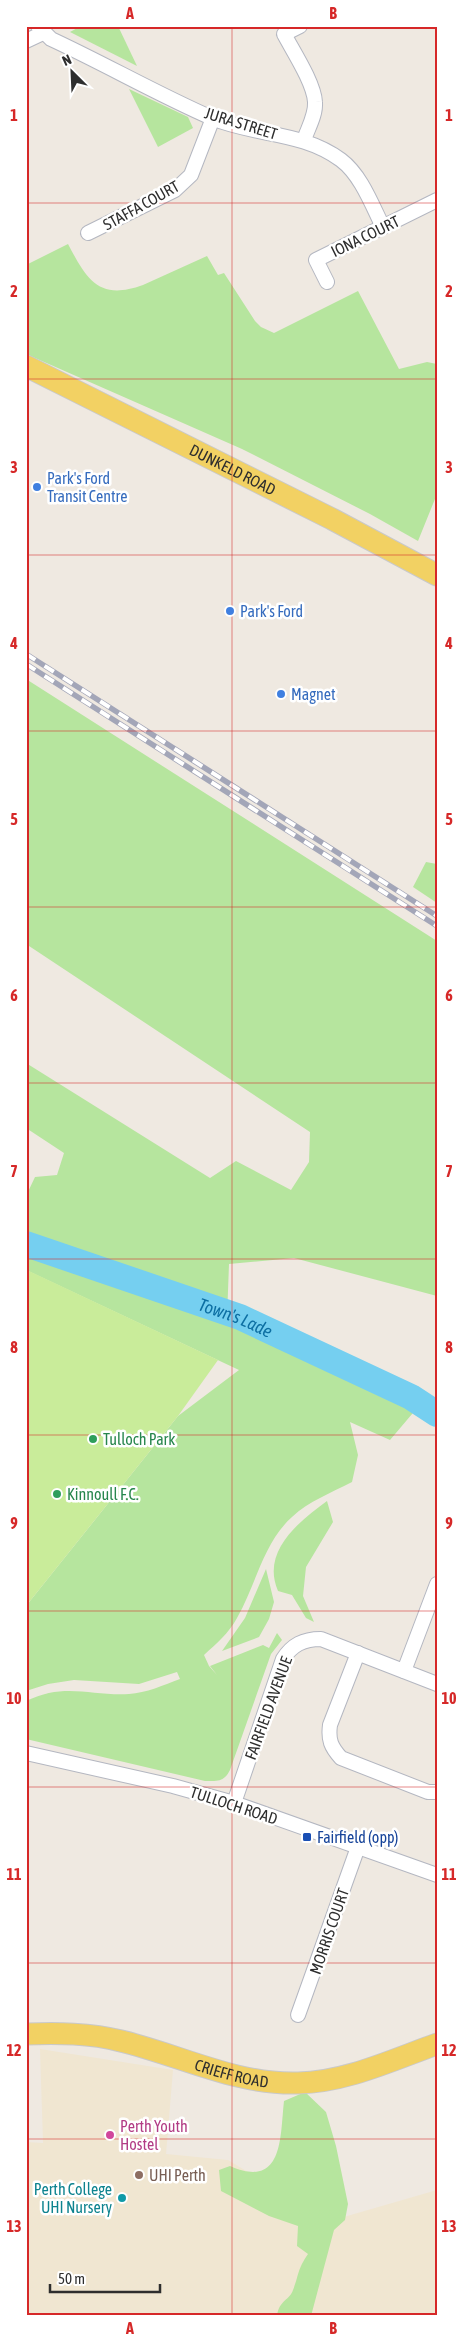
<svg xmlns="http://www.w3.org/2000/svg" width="463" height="2342" viewBox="0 0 463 2342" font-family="'Asap Condensed',sans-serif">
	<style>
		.education { fill: #f0e6d1 }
		.green { fill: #b6e59e }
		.pitch { fill: #c9ec9a }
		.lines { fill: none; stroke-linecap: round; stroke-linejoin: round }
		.river { stroke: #75cff0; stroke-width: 26 }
		.minor-casing { stroke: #b4b7c1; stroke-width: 16 }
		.primary-casing { stroke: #c9c9c9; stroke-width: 23 }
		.minor { stroke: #fff; stroke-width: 14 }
		.primary { stroke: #f2d163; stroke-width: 21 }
		.rail-casing { stroke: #a3a6b8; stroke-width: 5.5 }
		.rail { stroke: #fff; stroke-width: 4; stroke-dasharray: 11; stroke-linecap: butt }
		.grid { fill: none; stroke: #d62828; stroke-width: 1; stroke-opacity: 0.55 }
		.shop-dot { fill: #3f7fe0; stroke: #fff; stroke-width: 2 }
		.leisure-dot { fill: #2e9e5b; stroke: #fff; stroke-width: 2 }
		.transit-dot { fill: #1a4fb4; stroke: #fff; stroke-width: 2 }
		.hotel-dot { fill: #d1479c; stroke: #fff; stroke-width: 2 }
		.education-dot { fill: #8d6e63; stroke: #fff; stroke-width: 2 }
		.culture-dot { fill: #0f9aa8; stroke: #fff; stroke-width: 2 }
		.labels { text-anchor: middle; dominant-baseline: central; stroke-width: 5; stroke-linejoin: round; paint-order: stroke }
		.street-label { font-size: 16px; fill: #2e2e2e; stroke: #fff }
		.shop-label { font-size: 16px; fill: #366cbe; stroke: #fff; text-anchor: start }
		.leisure-label { font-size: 16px; fill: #27864d; stroke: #fff; text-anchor: start }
		.transit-label { font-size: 16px; fill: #164399; stroke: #fff; text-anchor: start }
		.hotel-label { font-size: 16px; fill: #b23c85; stroke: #fff; text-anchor: start }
		.education-label { font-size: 16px; fill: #785e54; stroke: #fff; text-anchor: start }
		.culture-label { font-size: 16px; fill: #0d838f; stroke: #fff; text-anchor: end }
		.water-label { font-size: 18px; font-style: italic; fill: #0d6fa3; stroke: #fff }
		.neatline { fill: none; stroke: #d62828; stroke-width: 2 }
		.grid-label { font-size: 16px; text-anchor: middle; font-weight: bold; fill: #d62828 }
	</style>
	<rect width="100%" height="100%" fill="#efe9e1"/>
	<path class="education" d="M 40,2049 L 173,2070 L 166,2154 L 228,2160 L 330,2221 L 437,2190 L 437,2316 L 26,2316 L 26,2142 L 43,2143 Z"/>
	<g class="green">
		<path d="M 81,26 L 118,26 L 137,66 L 70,32 Z"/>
		<path d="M 129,89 L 188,117 L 193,128 L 158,147 Z"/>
		<path d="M 68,244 C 87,280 99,301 143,285 L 207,256 L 218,275 L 224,273 L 255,321 L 261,327 L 274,333 L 358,291 L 399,369 L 427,362 L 437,364 L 437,494 L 418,541 L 370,514 L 242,449 L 26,354 L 26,265 Z"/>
		<path d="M 26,679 L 437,941 L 437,1296 L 294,1258 L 229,1264 L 227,1318 L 429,1394 L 390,1440 L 350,1422 L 358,1455 L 352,1482 C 331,1493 309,1501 292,1517 C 263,1543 256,1585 237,1618 C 229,1633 216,1644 204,1655 L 209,1666 L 217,1675 L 210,1666 L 263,1645 L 269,1648 L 277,1633 L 282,1640 L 271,1654 L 230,1770 C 224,1782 218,1781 205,1781 L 26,1739 L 26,1701 C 65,1682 90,1696 129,1694 C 146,1693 164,1685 180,1679 L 177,1672 L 139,1684 L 74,1680 L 48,1684 L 26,1691 L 26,1606 L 178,1416 L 239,1370 L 26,1270 L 26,1196 L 35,1177 L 57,1175 L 64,1153 L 26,1128 L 26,1063 L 210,1178 L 236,1161 L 291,1190 L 309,1162 L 310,1132 L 26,944 Z"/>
		<path d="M 426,862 L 437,864 L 437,903 L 413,887 Z"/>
		<path d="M 327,1501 L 333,1522 L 306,1567 L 303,1596 L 314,1622 L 306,1618 L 292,1595 L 278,1591 C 261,1552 298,1522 327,1501 Z"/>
		<path d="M 266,1569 L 274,1602 L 269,1619 L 259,1637 L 222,1651 L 245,1618 Z"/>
		<path d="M 305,2092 L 326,2112 L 336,2146 L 348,2204 L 345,2220 L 334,2230 L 311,2316 L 277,2316 C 279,2300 290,2300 293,2290 C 299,2275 297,2270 308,2254 L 297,2246 L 298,2226 L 269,2216 L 221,2191 L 219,2170 L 230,2166 C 284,2190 280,2136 284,2101 Z"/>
	</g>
	<path class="pitch" d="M 29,1271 L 218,1360 L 178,1416 L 26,1606 L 26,1274 Z"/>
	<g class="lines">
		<path class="river" id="s1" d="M 26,1244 L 240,1317 L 411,1397 L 437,1414"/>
		<g class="minor-casing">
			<g id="minor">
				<path d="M 38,26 L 51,39 C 105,64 157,94 212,118 C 254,136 302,131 341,160 C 361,175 372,205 383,227"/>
				<path d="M 300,26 L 284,34 C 293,51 314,83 315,102 C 316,115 308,128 304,140"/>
				<path d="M 26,41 L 43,33"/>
				<path d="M 88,233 L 175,190 L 191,175 L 213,118"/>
				<path d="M 327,282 L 316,260 L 437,200"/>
				<path d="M 358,1653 L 330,1725 C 328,1740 331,1747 341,1758 L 428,1792 L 437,1792"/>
				<path d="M 404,1671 L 437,1584"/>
				<path d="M 26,1753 L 173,1786 L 234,1803 L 437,1875"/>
				<path d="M 234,1803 L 283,1659 C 292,1645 303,1639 321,1639 L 437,1684"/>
				<path d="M 298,2015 L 358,1847"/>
			</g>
		</g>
		<g class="primary-casing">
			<g id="primary">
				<path id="s2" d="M 26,366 L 332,519 L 437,575"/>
				<path id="s3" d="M 26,2034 C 58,2033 90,2033 121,2041 C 180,2055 236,2085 298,2083 C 346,2082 392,2060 437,2044"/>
			</g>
		</g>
		<use href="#minor" class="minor"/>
		<use href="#primary" class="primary"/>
		<g class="rail-casing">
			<g id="rail">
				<path d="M 26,654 L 437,916"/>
				<path d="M 26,664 L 437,926"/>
			</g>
		</g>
		<use href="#rail" class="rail"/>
	</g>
	<path class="grid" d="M 232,26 L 232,2316M 26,203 L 437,203M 26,379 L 437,379M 26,555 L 437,555M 26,731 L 437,731M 26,907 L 437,907M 26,1083 L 437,1083M 26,1259 L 437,1259M 26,1435 L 437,1435M 26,1611 L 437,1611M 26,1787 L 437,1787M 26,1963 L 437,1963M 26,2139 L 437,2139"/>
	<g class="shop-dot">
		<circle cx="37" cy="487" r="5"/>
		<circle cx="230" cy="611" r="5"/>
		<circle cx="281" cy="694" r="5"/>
	</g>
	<g class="leisure-dot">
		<circle cx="93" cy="1439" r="5"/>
		<circle cx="57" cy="1494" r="5"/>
	</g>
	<rect class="transit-dot" x="302" y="1832" width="10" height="10" rx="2.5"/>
	<circle class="hotel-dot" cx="110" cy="2135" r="5"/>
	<circle class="education-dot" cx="139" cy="2175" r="5"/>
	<circle class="culture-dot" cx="122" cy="2198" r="5"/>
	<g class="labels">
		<g class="street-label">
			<text transform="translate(241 123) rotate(17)">JURA STREET</text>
			<text transform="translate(141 205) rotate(-29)">STAFFA COURT</text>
			<text transform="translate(365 236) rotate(-26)">IONA COURT</text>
			<text stroke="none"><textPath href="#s2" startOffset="231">DUNKELD ROAD</textPath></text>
			<text transform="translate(268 1708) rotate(-70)">FAIRFIELD AVENUE</text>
			<text transform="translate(234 1805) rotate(18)">TULLOCH ROAD</text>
			<text transform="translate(329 1931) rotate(-71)">MORRIS COURT</text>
			<text stroke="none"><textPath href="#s3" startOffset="211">CRIEFF ROAD</textPath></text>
		</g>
		<g class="shop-label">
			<text x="47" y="478">Park's Ford<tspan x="47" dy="18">Transit Centre</tspan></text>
			<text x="240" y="611">Park's Ford</text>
			<text x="291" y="694">Magnet</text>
		</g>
		<g class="leisure-label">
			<text x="103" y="1439">Tulloch Park</text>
			<text x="67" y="1494">Kinnoull F.C.</text>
		</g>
		<g class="transit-label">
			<text x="317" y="1837">Fairfield (opp)</text>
		</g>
		<g class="hotel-label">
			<text x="120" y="2126">Perth Youth<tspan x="120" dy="18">Hostel</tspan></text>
		</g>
		<g class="education-label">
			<text x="149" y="2175">UHI Perth</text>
		</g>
		<g class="culture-label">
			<text x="112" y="2189">Perth College<tspan x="112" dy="18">UHI Nursery</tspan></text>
		</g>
		<g class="water-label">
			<text stroke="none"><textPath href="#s1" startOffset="222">Town's Lade</textPath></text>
		</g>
	</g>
	<rect width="463" height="2342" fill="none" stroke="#ffffff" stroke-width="55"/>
	<g transform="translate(72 72) rotate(336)" stroke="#ffffff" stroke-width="4" paint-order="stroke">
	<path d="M0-4L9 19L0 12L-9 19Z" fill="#2e2e2e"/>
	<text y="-8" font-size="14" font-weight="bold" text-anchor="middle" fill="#2e2e2e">N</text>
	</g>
	<path d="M50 2284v8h110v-8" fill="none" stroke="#2e2e2e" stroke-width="2.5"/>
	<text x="58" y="2284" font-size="15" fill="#2e2e2e" stroke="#ffffff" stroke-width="4" paint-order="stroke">50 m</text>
	<rect x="28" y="28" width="408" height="2286" class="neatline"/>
	<g class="grid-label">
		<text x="130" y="19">A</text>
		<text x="333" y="19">B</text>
		<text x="14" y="121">1</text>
		<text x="449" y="121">1</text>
		<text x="14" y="297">2</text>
		<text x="449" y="297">2</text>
		<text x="14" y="473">3</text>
		<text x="449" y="473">3</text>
		<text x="14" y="649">4</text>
		<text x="449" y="649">4</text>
		<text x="14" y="825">5</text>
		<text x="449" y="825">5</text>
		<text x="14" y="1001">6</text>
		<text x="449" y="1001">6</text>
		<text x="14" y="1177">7</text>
		<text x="449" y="1177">7</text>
		<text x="14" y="1353">8</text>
		<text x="449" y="1353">8</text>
		<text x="14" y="1529">9</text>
		<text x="449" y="1529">9</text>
		<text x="14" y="1704">10</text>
		<text x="449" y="1704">10</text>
		<text x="14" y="1880">11</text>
		<text x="449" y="1880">11</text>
		<text x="14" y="2056">12</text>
		<text x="449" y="2056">12</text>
		<text x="14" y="2232">13</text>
		<text x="449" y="2232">13</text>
		<text x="130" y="2334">A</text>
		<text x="333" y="2334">B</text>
	</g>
</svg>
